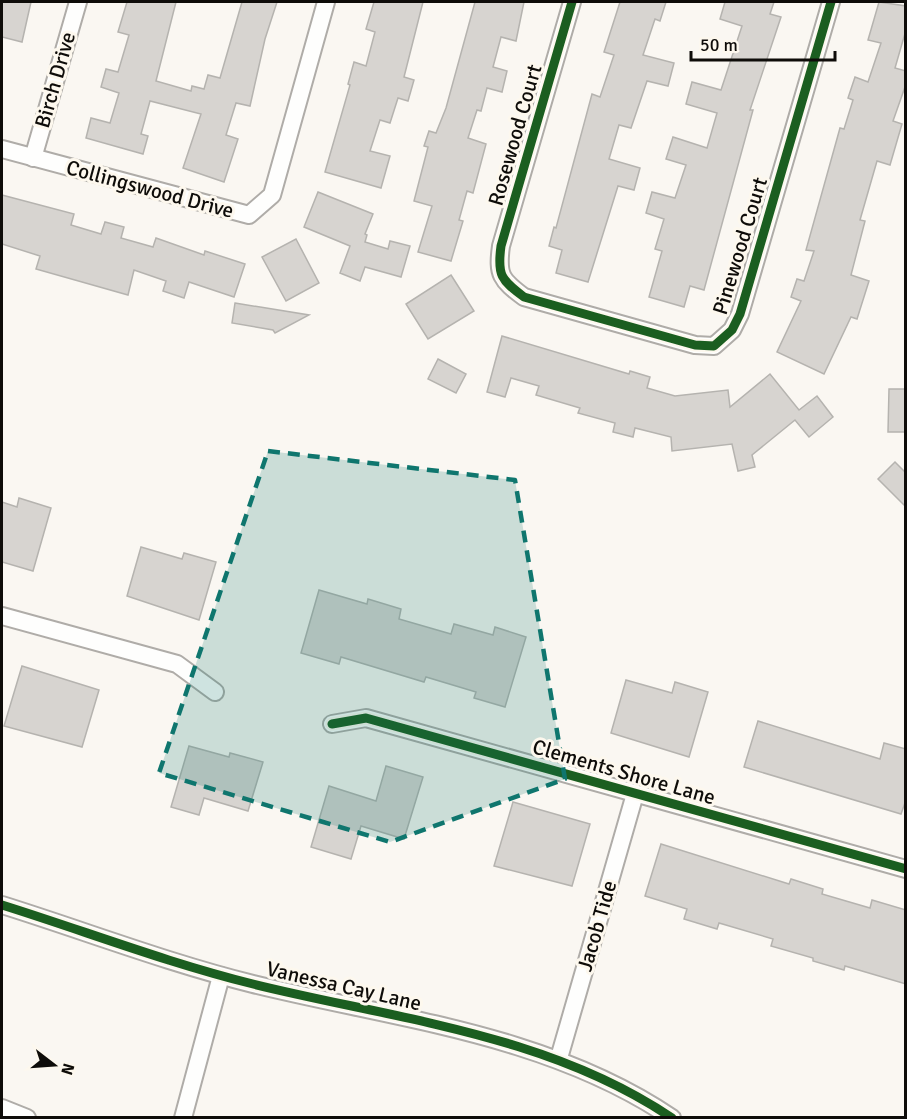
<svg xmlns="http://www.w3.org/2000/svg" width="907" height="1119" viewBox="0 0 907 1119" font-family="Signika,sans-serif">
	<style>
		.building { fill: #d7d4d0; stroke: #b5b3af; stroke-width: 1.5 }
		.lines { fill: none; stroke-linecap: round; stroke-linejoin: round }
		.street-casing { stroke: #afaca8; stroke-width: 20 }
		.street { stroke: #fefefd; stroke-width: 16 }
		.cycleway-casing { stroke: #fdf8ee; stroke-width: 13 }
		.cycleway { stroke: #1b5e20; stroke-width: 9 }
		.marked { fill: #0f766e; fill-opacity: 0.2; stroke: #0f766e; stroke-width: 4.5; stroke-dasharray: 12 8; stroke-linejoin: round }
		.labels { text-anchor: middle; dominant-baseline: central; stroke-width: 6; stroke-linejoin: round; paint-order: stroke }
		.street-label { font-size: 21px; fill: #0e0c09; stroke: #fdf8ee }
	</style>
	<rect width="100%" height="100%" fill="#faf7f2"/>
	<g class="building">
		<path d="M 2,2 L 31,2 L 22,42 L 2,37 Z"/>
		<path d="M 127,2 L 176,2 L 156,81 L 191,91 L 192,86 L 204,89 L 208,75 L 220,78 L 242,2 L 277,2 L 265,39 L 250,106 L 236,103 L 226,135 L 238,139 L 224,182 L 183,168 L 201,114 L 150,101 L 141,134 L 148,136 L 143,154 L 86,138 L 91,118 L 110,123 L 119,93 L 101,87 L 106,69 L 118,72 L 129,35 L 118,32 Z"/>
		<path d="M 374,2 L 423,2 L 404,77 L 414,80 L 408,101 L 398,98 L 390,123 L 380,120 L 370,151 L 390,156 L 381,188 L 325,172 L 350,85 L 348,84 L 354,62 L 366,66 L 375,32 L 366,29 Z"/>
		<path d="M 475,2 L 524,2 L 516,41 L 501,37 L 493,67 L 507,71 L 502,92 L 487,88 L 481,111 L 477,110 L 468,138 L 486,144 L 473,193 L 467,191 L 459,220 L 463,221 L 451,261 L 418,252 L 432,206 L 414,201 L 428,147 L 424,146 L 429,131 L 436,133 L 446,108 Z"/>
		<path d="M 620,2 L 666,2 L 660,21 L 655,19 L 643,55 L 674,63 L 668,86 L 647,81 L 631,128 L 619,125 L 609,159 L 640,168 L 634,190 L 618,186 L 588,282 L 556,273 L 562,250 L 549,246 L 554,227 L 556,228 L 592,94 L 600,97 L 614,55 L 604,52 Z"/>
		<path d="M 725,2 L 774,2 L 770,14 L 781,17 L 750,110 L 753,110 L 704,290 L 690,286 L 684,307 L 649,297 L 662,251 L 655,249 L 664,219 L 646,213 L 652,192 L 675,198 L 686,165 L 666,159 L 673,137 L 707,148 L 717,113 L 686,104 L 692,82 L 721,90 L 742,26 L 720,19 Z"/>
		<path d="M 879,2 L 906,6 L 906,30 L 895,68 L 906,71 L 906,84 L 893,121 L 902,124 L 890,165 L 877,161 L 860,220 L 865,221 L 851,275 L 869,281 L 857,319 L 851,317 L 824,374 L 777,352 L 801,301 L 791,297 L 797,279 L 804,281 L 814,251 L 806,250 L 840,128 L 844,129 L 853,100 L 848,98 L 855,77 L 868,82 L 881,43 L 868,40 Z"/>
		<path d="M 318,192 L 373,214 L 365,234 L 367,235 L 365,242 L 388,249 L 390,241 L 410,246 L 401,277 L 365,267 L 360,281 L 340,273 L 350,246 L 304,227 Z"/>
		<path d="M 2,195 L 74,214 L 71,225 L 101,234 L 105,222 L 124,227 L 121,238 L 153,247 L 156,238 L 204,255 L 205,251 L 245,264 L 234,297 L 189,282 L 184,298 L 163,291 L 166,281 L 134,270 L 128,295 L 36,269 L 40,256 L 2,244 Z"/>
		<path d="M 296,239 L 319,283 L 286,301 L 262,257 Z"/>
		<path d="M 451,275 L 474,311 L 428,339 L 406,304 Z"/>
		<path d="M 235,303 L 309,315 L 275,333 L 273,330 L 232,323 Z"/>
		<path d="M 502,336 L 629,374 L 630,371 L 650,377 L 647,388 L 675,396 L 728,390 L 730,407 L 770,374 L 799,410 L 817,396 L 833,417 L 809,437 L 795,420 L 752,455 L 755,467 L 738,471 L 732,444 L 672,451 L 671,437 L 635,428 L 633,437 L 613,432 L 615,423 L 578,413 L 580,408 L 536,395 L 539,386 L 511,378 L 505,397 L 487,392 Z"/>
		<path d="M 438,359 L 466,374 L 456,393 L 428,379 Z"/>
		<path d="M 889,389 L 906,389 L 906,432 L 888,432 Z"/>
		<path d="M 895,462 L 906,473 L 906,507 L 878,479 Z"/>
		<path d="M 19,498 L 51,508 L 33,571 L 2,562 L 2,502 L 17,507 Z"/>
		<path d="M 141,547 L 182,559 L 184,553 L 216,562 L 199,620 L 127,596 Z"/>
		<path d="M 319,590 L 367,604 L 368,599 L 401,609 L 399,619 L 451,634 L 454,624 L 493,635 L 495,627 L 526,637 L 505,707 L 474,698 L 476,692 L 426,677 L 424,682 L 341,657 L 339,664 L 301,653 Z"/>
		<path d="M 22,666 L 99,690 L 82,747 L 4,726 Z"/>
		<path d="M 626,680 L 672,693 L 675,682 L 708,692 L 689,757 L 611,733 Z"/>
		<path d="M 758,721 L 880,759 L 884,743 L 906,749 L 906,800 L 901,814 L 744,767 Z"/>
		<path d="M 189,746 L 229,757 L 230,753 L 263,762 L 248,811 L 204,798 L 199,815 L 171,807 Z"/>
		<path d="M 386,766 L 423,777 L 404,839 L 361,826 L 351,859 L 311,847 L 329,786 L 376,801 Z"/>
		<path d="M 513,802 L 590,824 L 572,886 L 494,866 Z"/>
		<path d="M 661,844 L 789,884 L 791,879 L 823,889 L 822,894 L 870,908 L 872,900 L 906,910 L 906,984 L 845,966 L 844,970 L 813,961 L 813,958 L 771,946 L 773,939 L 719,923 L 717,929 L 684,919 L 687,909 L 645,896 Z"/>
	</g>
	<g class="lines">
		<g class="street-casing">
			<g id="street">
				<path d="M 572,2 L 501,246 C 497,275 501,280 524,297 L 695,345 L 714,346 L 732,330 L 740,314 L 831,2"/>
				<path d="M 2,149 L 249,215 L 272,195 L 326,2"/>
				<path d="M 33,158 L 78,2"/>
				<path d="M 2,616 L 177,664 L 215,692"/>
				<path d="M 332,724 L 366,718 L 906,869"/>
				<path d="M 2,905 C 85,931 168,963 253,984 C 395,1019 548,1034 672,1118"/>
				<path d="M 559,1058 L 635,794"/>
				<path d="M 2,1108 L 27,1118"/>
				<path d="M 183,1118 L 221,976"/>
			</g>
		</g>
		<use href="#street" class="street"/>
		<g class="cycleway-casing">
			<g id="cycleway">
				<path d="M 572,2 L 501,246 C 497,275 501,280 524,297 L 695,345 L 714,346 L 732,330 L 740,314 L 831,2"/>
				<path d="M 332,724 L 366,718 L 906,869"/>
				<path d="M 2,905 C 85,931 168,963 253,984 C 395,1019 548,1034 672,1118"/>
			</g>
		</g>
		<use href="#cycleway" class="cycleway"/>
	</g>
	<path class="marked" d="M 268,451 L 515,480 L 565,779 L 390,842 L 159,773 Z"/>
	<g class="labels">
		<g class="street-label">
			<text transform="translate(55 80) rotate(-74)">Birch Drive</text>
			<text transform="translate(515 135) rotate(-74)">Rosewood Court</text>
			<text transform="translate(150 189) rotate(15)">Collingswood Drive</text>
			<text transform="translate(740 246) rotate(-73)">Pinewood Court</text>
			<text transform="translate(624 772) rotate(16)">Clements Shore Lane</text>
			<text transform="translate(597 926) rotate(-74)">Jacob Tide</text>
			<text transform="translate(344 986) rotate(13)">Vanessa Cay Lane</text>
		</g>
	</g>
	<rect width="907" height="1119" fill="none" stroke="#0e0c09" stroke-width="6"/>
	<g transform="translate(54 1065) rotate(107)" stroke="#fdf8ee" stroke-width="4.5" paint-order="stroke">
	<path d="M0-4.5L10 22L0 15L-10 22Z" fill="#0e0c09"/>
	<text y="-9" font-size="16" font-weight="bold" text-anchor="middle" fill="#0e0c09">N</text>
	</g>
	<path d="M691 51v9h144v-9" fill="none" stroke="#0e0c09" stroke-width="3"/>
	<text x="700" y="51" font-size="18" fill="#0e0c09" stroke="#fdf8ee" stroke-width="4.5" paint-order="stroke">50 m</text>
</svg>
